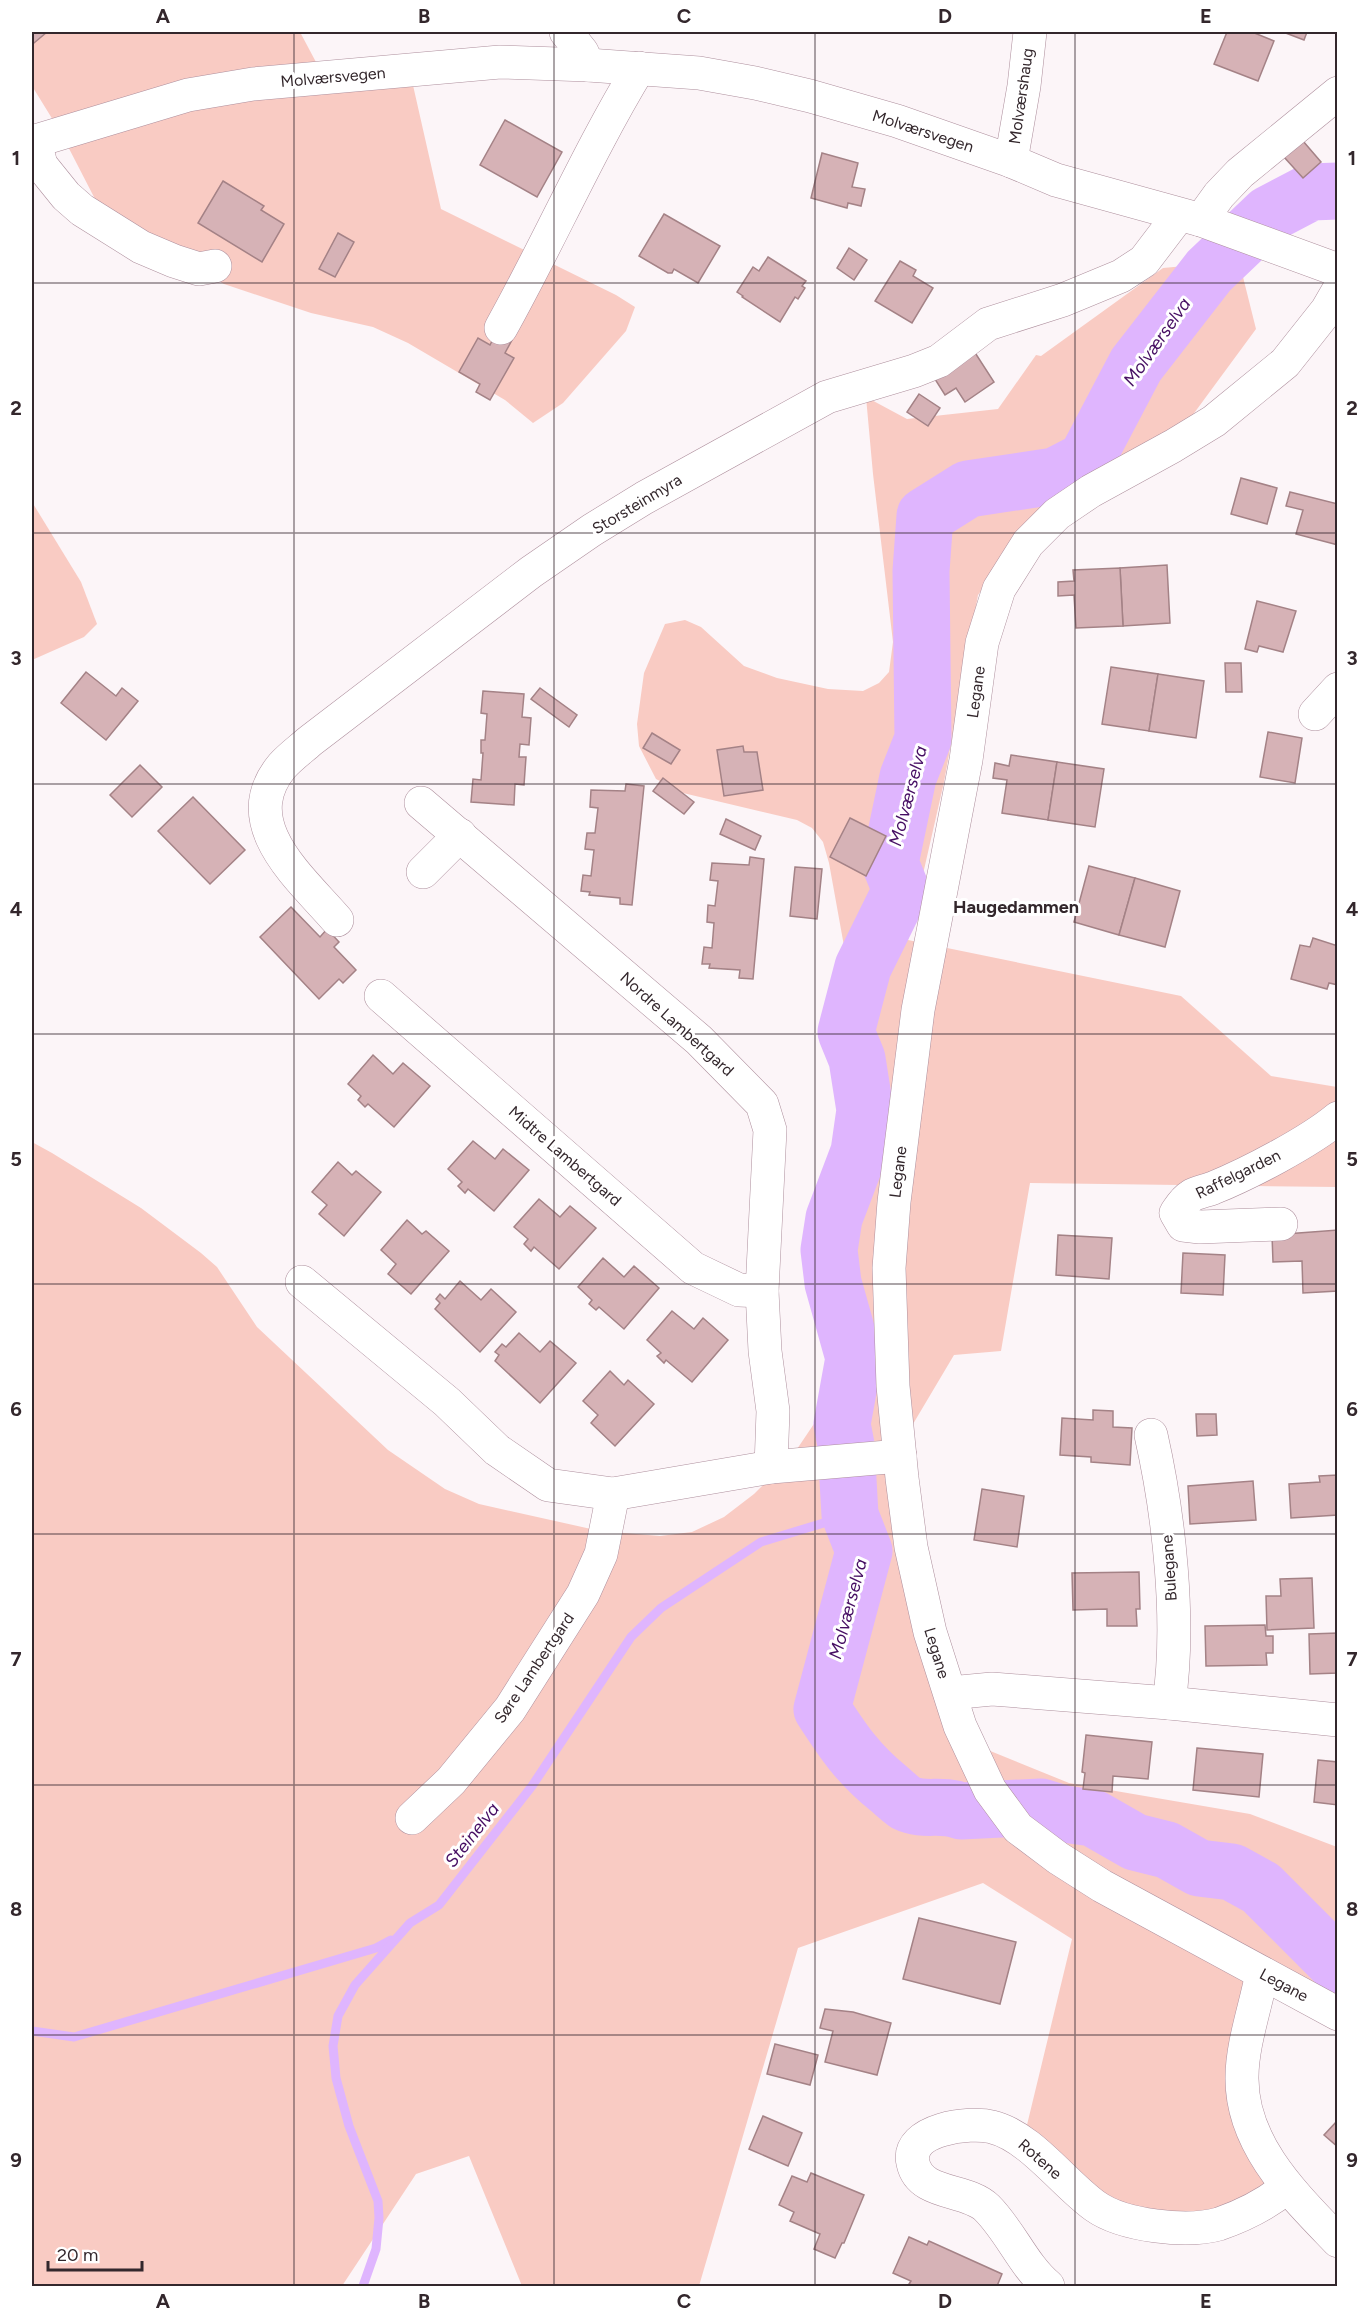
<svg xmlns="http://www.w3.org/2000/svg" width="1369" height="2318" viewBox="0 0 1369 2318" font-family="Figtree,sans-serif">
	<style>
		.green { fill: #f9cbc3 }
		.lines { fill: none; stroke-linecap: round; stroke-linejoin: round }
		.stream { stroke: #dfb5fe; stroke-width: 9 }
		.river { stroke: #dfb5fe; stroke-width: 57 }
		.building { fill: #d6b2b6; stroke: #a48286; stroke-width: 1.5 }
		.minor-casing { stroke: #ae8f9d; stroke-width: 34 }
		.minor { stroke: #fff; stroke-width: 33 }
		.grid { fill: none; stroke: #33272c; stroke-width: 1.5; stroke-opacity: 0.55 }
		.labels { text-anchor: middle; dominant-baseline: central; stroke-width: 6; stroke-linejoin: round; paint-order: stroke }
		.street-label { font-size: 16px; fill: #33272c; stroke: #fff }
		.water-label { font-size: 18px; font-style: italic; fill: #460e63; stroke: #fff }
		.neighbourhood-label { font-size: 18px; font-weight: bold; fill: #33272c; stroke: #fff }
		.neatline { fill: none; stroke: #33272c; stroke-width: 2 }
		.grid-label { font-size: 20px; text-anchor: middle; font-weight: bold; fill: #33272c }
	</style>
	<rect width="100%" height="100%" fill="#fcf5f8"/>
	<g class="green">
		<path d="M 32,32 L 300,32 L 317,64 L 410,72 L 441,209 L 616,295 L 635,307 L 626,331 L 563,403 L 533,423 L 505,400 L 408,343 L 373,327 L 311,313 L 224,284 L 139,235 L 95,199 L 61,133 L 32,86 Z"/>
		<path d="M 1239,261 L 1256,329 L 1178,435 L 1047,506 L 978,595 L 944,782 L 908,940 L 1181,996 L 1271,1076 L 1337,1087 L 1337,1187 L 1030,1183 L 1001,1351 L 954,1355 L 894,1456 L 946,1733 L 1069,1783 L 1250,1814 L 1337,1847 L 1337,2010 L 1264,1972 L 1240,2069 L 1283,2179 L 1229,2216 L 1124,2210 L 1026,2129 L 1072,1939 L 983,1883 L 798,1948 L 699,2286 L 522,2286 L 469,2156 L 416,2174 L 342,2286 L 32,2286 L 32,1142 L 52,1153 L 141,1208 L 201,1253 L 217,1267 L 257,1327 L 388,1450 L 445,1489 L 479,1504 L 600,1531 L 660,1536 L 692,1532 L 724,1517 L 754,1494 L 793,1455 L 826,1406 L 835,1386 L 848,1323 L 854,1282 L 851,1053 L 844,946 L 829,863 L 823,842 L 812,828 L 797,820 L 683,793 L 656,779 L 639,746 L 637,724 L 644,673 L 665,624 L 685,620 L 701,627 L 744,666 L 777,678 L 828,689 L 863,691 L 879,683 L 889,672 L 893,642 L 873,474 L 866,397 L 907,419 L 998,409 L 1036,355 L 1041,356 L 1163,268 Z"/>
		<path d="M 32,502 L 81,582 L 97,624 L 84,637 L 32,660 Z"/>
	</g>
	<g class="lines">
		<g class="stream">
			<path d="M 32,2031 L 74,2037 L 376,1948 L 391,1940"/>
			<path d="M 363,2286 L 376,2249 L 379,2218 L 378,2201 L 349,2126 L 336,2078 L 333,2046 L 338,2016 L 355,1985 L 410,1923 L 439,1905 L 532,1786 L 631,1637 L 661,1608 L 761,1542 L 850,1515"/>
		</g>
		<path class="river" d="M 1338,191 L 1311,192 L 1269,214 L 1209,271 L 1136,365 L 1086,460 L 1055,476 L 968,489 L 925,516 L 921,571 L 923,739 L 908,777 L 890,863 L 901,890 L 863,967 L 846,1032 L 857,1059 L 865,1110 L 859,1152 L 834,1218 L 829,1250 L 833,1283 L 854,1358 L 842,1424 L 846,1445 L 850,1515 L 864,1551 L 822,1709 C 842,1740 858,1764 888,1788 C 894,1793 900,1799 906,1803 C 924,1812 941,1803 961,1811 L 1041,1807 L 1064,1814 L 1093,1818 L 1135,1842 L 1167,1850 L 1199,1868 L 1232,1872 L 1261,1888 L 1338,1965"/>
	</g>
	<g class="building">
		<path d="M 32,32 L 47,32 L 34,43 L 32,40 Z"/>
		<path d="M 1227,32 L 1252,32 L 1274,41 L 1258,81 L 1214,64 Z"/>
		<path d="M 1283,32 L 1307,32 L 1304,40 Z"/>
		<path d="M 505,120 L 562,152 L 537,197 L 480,165 Z"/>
		<path d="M 1303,141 L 1321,162 L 1303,178 L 1284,157 Z"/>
		<path d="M 822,153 L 858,163 L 852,187 L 865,189 L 861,206 L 848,203 L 847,208 L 811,198 Z"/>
		<path d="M 223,181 L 264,206 L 261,210 L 284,224 L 262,262 L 198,223 Z"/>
		<path d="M 664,214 L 720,246 L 698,283 L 674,269 L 672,273 L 668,273 L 639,256 Z"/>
		<path d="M 338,233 L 354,242 L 335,277 L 319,269 Z"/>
		<path d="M 849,248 L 867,260 L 854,280 L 837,268 Z"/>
		<path d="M 768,257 L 806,281 L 802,286 L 805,288 L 798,299 L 795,297 L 780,322 L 742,297 L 743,296 L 737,292 L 753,267 L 759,271 Z"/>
		<path d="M 900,261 L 916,270 L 913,276 L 933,288 L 912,323 L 875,301 Z"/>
		<path d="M 497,331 L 512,340 L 505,353 L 514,358 L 490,400 L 476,392 L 480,384 L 459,372 L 478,338 L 490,345 Z"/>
		<path d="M 972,348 L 994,382 L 965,402 L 956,388 L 945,395 L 933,376 Z"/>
		<path d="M 919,394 L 940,408 L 928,426 L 907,412 Z"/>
		<path d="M 1241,478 L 1277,488 L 1267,524 L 1231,514 Z"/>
		<path d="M 1290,492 L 1338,504 L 1338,545 L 1296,534 L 1303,510 L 1286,506 Z"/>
		<path d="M 1167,565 L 1170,623 L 1123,626 L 1120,568 Z"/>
		<path d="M 1120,568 L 1123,626 L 1076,628 L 1074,595 L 1058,596 L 1058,582 L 1074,581 L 1073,570 Z"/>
		<path d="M 1257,601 L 1296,611 L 1283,652 L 1259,646 L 1257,652 L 1245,649 Z"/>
		<path d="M 1225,663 L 1241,663 L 1242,692 L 1226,692 Z"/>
		<path d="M 1111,667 L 1158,674 L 1149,731 L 1102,724 Z"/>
		<path d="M 86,672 L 116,696 L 122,688 L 138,701 L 106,740 L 61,703 Z"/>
		<path d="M 1158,674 L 1204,681 L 1196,738 L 1149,731 Z"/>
		<path d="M 540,688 L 577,715 L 569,727 L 531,699 Z"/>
		<path d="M 483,691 L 524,694 L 522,717 L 531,718 L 529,745 L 520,744 L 519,757 L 526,757 L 524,785 L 515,784 L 514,805 L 471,802 L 473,779 L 481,780 L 483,753 L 481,753 L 481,740 L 485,740 L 487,714 L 481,713 Z"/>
		<path d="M 1268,732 L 1302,738 L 1295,783 L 1260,777 Z"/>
		<path d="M 652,733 L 680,750 L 671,764 L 643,748 Z"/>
		<path d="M 743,746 L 744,752 L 757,752 L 763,790 L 724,796 L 717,750 Z"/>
		<path d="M 1011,755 L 1057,762 L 1048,820 L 1002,813 L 1007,780 L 993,778 L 995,763 L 1009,766 Z"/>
		<path d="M 1057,762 L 1104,769 L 1095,827 L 1048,820 Z"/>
		<path d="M 140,765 L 162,787 L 132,817 L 110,795 Z"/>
		<path d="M 663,778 L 694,802 L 684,814 L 653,791 Z"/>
		<path d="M 626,784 L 644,786 L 632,905 L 620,904 L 620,898 L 589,895 L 590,892 L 581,891 L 583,875 L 591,876 L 594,850 L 585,849 L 587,833 L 595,833 L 598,808 L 590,807 L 591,790 L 625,791 Z"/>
		<path d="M 193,797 L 245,850 L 210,884 L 158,831 Z"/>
		<path d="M 850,818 L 886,836 L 866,876 L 830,857 Z"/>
		<path d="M 726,819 L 761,836 L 755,850 L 720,834 Z"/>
		<path d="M 750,857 L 764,859 L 753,979 L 739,978 L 740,970 L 709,968 L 710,964 L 702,964 L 704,947 L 712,948 L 714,923 L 707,922 L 708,905 L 715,906 L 718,881 L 710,880 L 712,863 L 749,865 Z"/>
		<path d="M 1089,866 L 1135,878 L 1119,935 L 1074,922 Z"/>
		<path d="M 795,867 L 822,869 L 817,919 L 790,916 Z"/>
		<path d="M 1135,878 L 1180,891 L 1165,947 L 1119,935 Z"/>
		<path d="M 291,907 L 320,937 L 327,929 L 339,942 L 334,947 L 356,970 L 343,983 L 339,979 L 319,999 L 260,937 Z"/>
		<path d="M 1313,938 L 1338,946 L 1338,985 L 1329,983 L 1327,989 L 1291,979 L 1300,945 L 1310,947 Z"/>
		<path d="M 373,1055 L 393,1074 L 403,1063 L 430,1086 L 394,1127 L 368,1104 L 365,1107 L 358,1100 L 361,1096 L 348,1084 Z"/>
		<path d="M 473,1141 L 495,1159 L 503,1149 L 529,1170 L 494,1211 L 468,1189 L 465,1193 L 458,1186 L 462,1182 L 448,1169 Z"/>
		<path d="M 338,1162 L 352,1175 L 356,1171 L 381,1192 L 344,1236 L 319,1214 L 327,1205 L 312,1192 Z"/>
		<path d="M 539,1199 L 560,1217 L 570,1206 L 596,1228 L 559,1269 L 534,1247 L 531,1251 L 524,1244 L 528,1239 L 514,1227 Z"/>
		<path d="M 407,1220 L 422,1234 L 426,1231 L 449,1251 L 411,1294 L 388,1274 L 396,1264 L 381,1250 Z"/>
		<path d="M 1338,1230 L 1338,1291 L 1303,1293 L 1302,1261 L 1273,1262 L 1272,1235 Z"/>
		<path d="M 1058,1235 L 1112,1238 L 1109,1279 L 1056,1275 Z"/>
		<path d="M 1183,1253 L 1225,1255 L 1223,1295 L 1181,1293 Z"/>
		<path d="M 603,1258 L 624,1277 L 634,1266 L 659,1288 L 624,1329 L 599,1307 L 596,1310 L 589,1304 L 592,1300 L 578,1287 Z"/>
		<path d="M 460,1281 L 481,1300 L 491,1289 L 516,1312 L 480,1352 L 435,1309 L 440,1303 L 436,1299 L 440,1294 L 445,1299 Z"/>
		<path d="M 672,1311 L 694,1329 L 703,1318 L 728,1340 L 692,1382 L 666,1360 L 664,1363 L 657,1356 L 661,1353 L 647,1340 Z"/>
		<path d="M 519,1333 L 540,1352 L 550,1341 L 576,1363 L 540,1403 L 495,1361 L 499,1355 L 495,1352 L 502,1344 L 506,1347 Z"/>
		<path d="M 610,1371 L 624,1385 L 628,1380 L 654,1404 L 615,1446 L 591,1423 L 598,1415 L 583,1401 Z"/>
		<path d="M 1093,1410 L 1113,1411 L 1113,1427 L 1132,1428 L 1130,1465 L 1091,1462 L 1091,1457 L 1060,1455 L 1062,1418 L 1093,1420 Z"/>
		<path d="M 1196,1414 L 1216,1414 L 1217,1435 L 1197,1436 Z"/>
		<path d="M 1338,1475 L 1338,1515 L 1291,1518 L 1289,1484 L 1320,1482 L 1319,1476 Z"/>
		<path d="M 1253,1481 L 1256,1520 L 1190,1524 L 1188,1486 Z"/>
		<path d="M 982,1489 L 1024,1496 L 1017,1547 L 974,1540 Z"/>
		<path d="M 1139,1572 L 1140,1609 L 1136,1609 L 1137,1626 L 1107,1626 L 1107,1609 L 1073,1610 L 1072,1573 Z"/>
		<path d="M 1312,1578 L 1314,1628 L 1267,1630 L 1266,1596 L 1281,1596 L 1280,1579 Z"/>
		<path d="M 1265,1625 L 1266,1636 L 1273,1636 L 1273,1653 L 1266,1653 L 1267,1665 L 1206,1666 L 1205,1626 Z"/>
		<path d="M 1338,1633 L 1338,1673 L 1310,1674 L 1309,1634 Z"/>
		<path d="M 1086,1735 L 1152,1742 L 1148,1779 L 1113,1776 L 1112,1792 L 1083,1789 L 1085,1773 L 1082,1772 Z"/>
		<path d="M 1197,1748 L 1263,1754 L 1259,1797 L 1193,1790 Z"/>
		<path d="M 1318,1760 L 1338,1762 L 1338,1805 L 1314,1802 Z"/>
		<path d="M 919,1918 L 1016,1942 L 1000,2004 L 903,1979 Z"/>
		<path d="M 825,2009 L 853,2012 L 891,2023 L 877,2075 L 825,2062 L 833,2031 L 820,2028 Z"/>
		<path d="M 775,2044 L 818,2055 L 810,2085 L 767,2074 Z"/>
		<path d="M 763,2116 L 802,2133 L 788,2166 L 749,2149 Z"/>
		<path d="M 1338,2120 L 1338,2147 L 1324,2135 Z"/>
		<path d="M 811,2173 L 864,2195 L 844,2243 L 842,2243 L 835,2258 L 814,2249 L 820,2234 L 790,2221 L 794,2212 L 779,2205 L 792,2176 L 807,2182 Z"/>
		<path d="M 909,2237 L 927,2245 L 929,2241 L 1002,2274 L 997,2286 L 914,2286 L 909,2284 L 911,2281 L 893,2273 Z"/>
	</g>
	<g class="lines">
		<g class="minor-casing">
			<g id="minor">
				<path d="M 566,32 L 582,52 L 588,65"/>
				<path d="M 35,141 L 41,165 L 66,196 L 82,210 L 141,247 L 174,261 L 199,269 L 215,266"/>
				<path d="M 32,142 L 188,95 L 253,84 L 500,62 L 588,65 L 699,73 L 755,83 L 810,96 L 897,121 L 1011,161 L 1056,180 L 1201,220 L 1338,270"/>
				<path d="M 1011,161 L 1024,86 L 1030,32"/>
				<path d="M 1201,220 L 1219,195 L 1240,173 L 1338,93"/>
				<path d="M 1338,291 L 1327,310 L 1285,363 L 1214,421 L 1173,446 L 1091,491 L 1057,514 L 1028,543 L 999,589 L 982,643 L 966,760 L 918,1010 L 894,1202 L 889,1268 L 893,1386 L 902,1478 L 911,1547 L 930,1632 L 960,1726 L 990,1790 L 1018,1828 L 1058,1858 L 1102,1886 L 1338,2014"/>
				<path d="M 501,328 C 549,242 588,152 639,68"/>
				<path d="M 1315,714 L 1338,689"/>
				<path d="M 421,803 L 699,1040 L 762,1104 L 770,1130 L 762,1291 L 765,1351 L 773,1411 L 771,1467"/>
				<path d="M 423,872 L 460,835"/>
				<path d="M 337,920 C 301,878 234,824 282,766 C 290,757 301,749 310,741 L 531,572 L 592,530 L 644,498 L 827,397 L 914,371 L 939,361 L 988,324 L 1063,300 L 1121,276 L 1144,261 L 1179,215"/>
				<path d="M 381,996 L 693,1268 L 739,1290 L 762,1291"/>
				<path d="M 1281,1224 L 1200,1227 L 1183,1225 L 1176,1213 C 1180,1207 1184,1200 1191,1196 C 1197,1192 1206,1191 1213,1188 C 1248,1174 1309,1142 1338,1118"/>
				<path d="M 302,1282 L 447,1402 L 497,1450 L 548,1485 L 613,1494 L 771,1467 L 900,1456"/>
				<path d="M 1151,1435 C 1169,1515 1181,1621 1169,1703"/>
				<path d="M 950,1693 L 992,1689 L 1169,1703 L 1338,1720"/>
				<path d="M 412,1818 L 451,1781 L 510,1709 L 583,1594 L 601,1554 L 613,1494"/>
				<path d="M 1262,1973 C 1256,2006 1242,2044 1242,2077 C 1241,2145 1295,2196 1338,2241"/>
				<path d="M 1048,2286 C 1023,2265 1011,2232 987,2208 C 967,2188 920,2196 913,2163 C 905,2129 971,2121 992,2127 C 1030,2136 1064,2184 1095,2206 C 1123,2226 1187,2233 1219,2224 C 1242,2216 1268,2203 1287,2187"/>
			</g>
		</g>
		<use href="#minor" class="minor"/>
	</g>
	<path class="grid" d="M 294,32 L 294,2286M 554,32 L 554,2286M 815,32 L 815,2286M 1075,32 L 1075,2286M 32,283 L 1338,283M 32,533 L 1338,533M 32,784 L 1338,784M 32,1034 L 1338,1034M 32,1284 L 1338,1284M 32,1534 L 1338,1534M 32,1785 L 1338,1785M 32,2035 L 1338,2035"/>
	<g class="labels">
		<g class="street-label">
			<text transform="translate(333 77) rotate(-5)">Molværsvegen</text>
			<text transform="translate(1021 96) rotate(-82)">Molværshaug</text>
			<text transform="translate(923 131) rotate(18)">Molværsvegen</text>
			<text transform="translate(637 504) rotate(-31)">Storsteinmyra</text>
			<text transform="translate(976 692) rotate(-82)">Legane</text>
			<text transform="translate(677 1024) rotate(42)">Nordre Lambertgard</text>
			<text transform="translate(565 1156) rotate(41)">Midtre Lambertgard</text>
			<text transform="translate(898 1172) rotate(-83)">Legane</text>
			<text transform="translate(1238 1174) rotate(-26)">Raffelgarden</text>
			<text transform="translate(1169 1568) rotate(-94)">Bulegane</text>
			<text transform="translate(937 1653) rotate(73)">Legane</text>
			<text transform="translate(534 1668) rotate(-56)">Søre Lambertgard</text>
			<text transform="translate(1284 1985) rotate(28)">Legane</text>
			<text transform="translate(1040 2159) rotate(41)">Rotene</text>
		</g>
		<g class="water-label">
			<text transform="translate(1157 342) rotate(-55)">Molværselva</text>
			<text transform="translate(908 796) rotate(-75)">Molværselva</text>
			<text transform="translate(848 1609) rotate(-75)">Molværselva</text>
			<text transform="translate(472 1835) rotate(-52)">Steinelva</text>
		</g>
		<g class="neighbourhood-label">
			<text x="1016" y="907">Haugedammen</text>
		</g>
	</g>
	<rect width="1369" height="2318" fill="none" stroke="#ffffff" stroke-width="66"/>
	<path d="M48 2261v9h94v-9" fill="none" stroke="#33272c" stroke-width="3"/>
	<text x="57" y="2261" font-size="18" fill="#33272c" stroke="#ffffff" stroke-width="4.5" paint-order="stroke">20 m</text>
	<rect x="33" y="33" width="1303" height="2252" class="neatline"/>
	<g class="grid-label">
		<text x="163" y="23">A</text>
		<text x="424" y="23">B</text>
		<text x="684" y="23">C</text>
		<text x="945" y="23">D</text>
		<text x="1206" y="23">E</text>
		<text x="16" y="165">1</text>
		<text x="1352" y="165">1</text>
		<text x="16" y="415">2</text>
		<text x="1352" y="415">2</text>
		<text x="16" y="665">3</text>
		<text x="1352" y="665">3</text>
		<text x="16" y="916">4</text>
		<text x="1352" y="916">4</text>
		<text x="16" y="1166">5</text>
		<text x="1352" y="1166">5</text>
		<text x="16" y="1416">6</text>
		<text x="1352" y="1416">6</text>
		<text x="16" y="1666">7</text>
		<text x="1352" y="1666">7</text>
		<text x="16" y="1916">8</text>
		<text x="1352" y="1916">8</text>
		<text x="16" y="2167">9</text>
		<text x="1352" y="2167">9</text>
		<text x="163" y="2308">A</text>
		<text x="424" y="2308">B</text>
		<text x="684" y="2308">C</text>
		<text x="945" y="2308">D</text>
		<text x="1206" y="2308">E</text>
	</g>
</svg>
